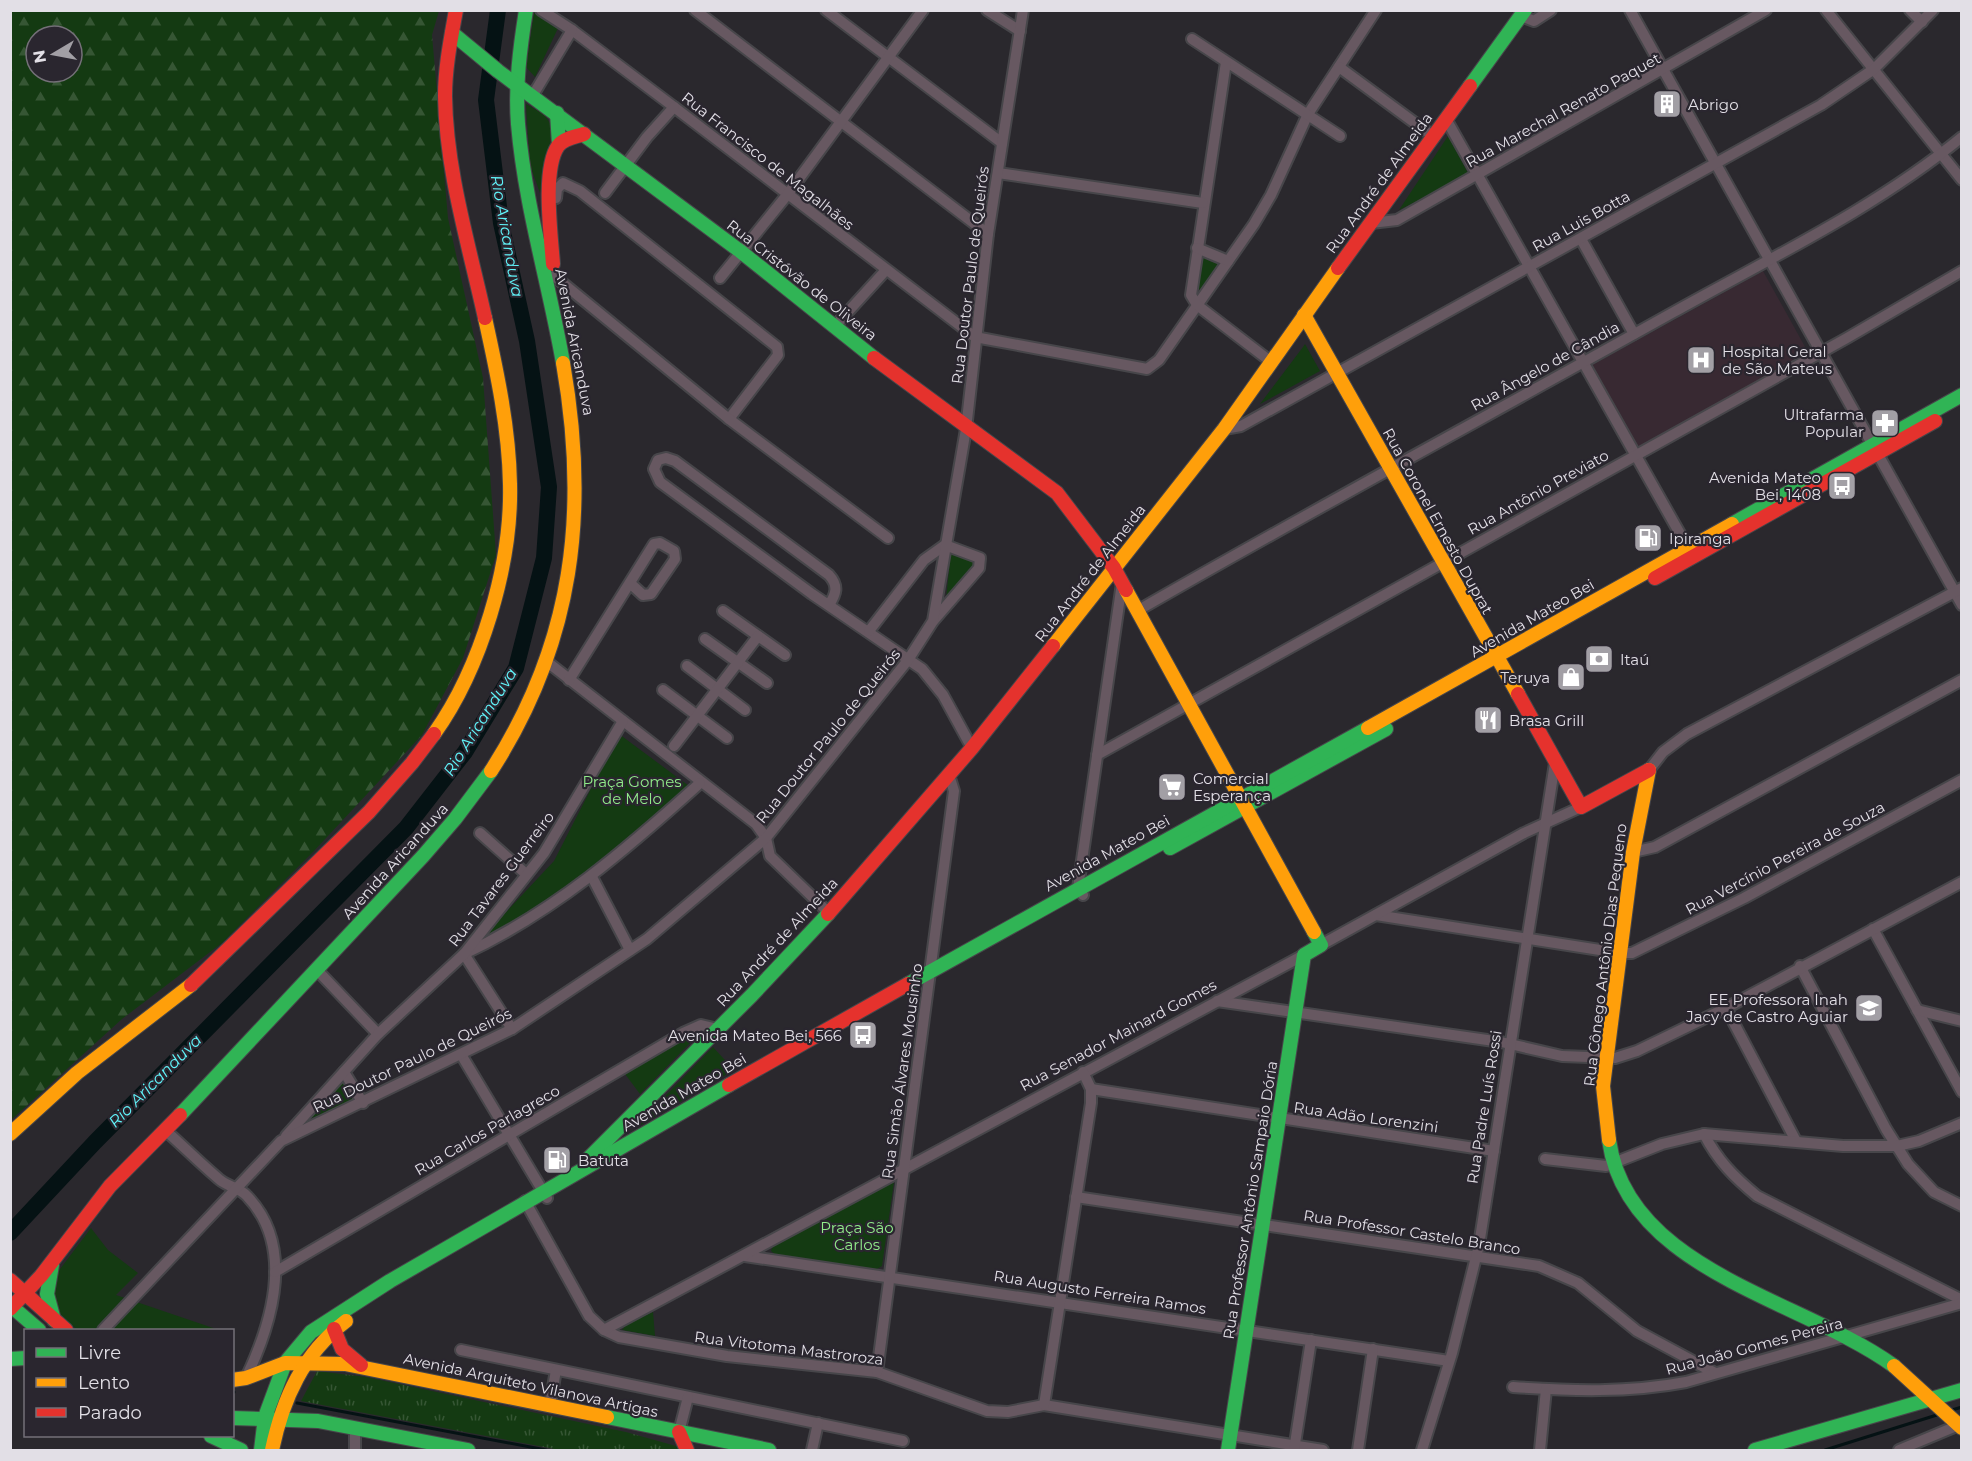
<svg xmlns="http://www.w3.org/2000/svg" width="1972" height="1461" viewBox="0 0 1972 1461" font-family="Montserrat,sans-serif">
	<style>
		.medical { fill: #382932 }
		.grass { fill: url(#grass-tufts) }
		.forest { fill: url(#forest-firs); fill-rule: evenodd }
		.park { fill: #143a12 }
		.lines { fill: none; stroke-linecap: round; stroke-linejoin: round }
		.stream { stroke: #051214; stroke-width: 3 }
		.river { stroke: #051214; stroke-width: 16 }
		.street-casing { stroke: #47464a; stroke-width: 14 }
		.fast-casing { stroke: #47464a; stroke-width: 16 }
		.slow-casing { stroke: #47464a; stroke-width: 16 }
		.jam-casing { stroke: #47464a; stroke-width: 16 }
		.street { stroke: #675861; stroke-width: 10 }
		.fast { stroke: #30b455; stroke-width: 14 }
		.slow { stroke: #ff9f0a; stroke-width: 14 }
		.jam { stroke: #e5322d; stroke-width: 14 }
		.labels { text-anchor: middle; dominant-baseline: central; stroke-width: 4.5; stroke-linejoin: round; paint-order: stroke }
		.poi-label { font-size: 15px; fill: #e2dfe6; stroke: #2a262f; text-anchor: start }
		.street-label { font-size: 15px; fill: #e2dfe6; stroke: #2a262f }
		.park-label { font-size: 15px; fill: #91eb8a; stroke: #2a262f }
		.water-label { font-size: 16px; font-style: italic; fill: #61f6fc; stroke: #2a262f }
	</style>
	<defs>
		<pattern id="grass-tufts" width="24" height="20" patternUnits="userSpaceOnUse" patternTransform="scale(1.5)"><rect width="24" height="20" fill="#143a12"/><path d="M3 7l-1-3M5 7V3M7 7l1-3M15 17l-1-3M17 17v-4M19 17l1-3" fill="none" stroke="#365634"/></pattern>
		<pattern id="forest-firs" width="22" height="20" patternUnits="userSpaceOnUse" patternTransform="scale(1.5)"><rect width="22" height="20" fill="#143a12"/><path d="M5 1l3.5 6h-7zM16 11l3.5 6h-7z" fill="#365634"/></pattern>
	</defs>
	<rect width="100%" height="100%" fill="#2a282d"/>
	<path class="medical" d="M 1763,271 L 1809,354 L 1638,449 L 1592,365 Z"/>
	<path class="grass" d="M 317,1371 L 366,1377 L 626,1432 L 676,1446 L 680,1450 L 560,1450 L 301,1401 Z"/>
	<path class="forest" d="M 11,11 L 439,11 L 432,35 L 448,218 L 483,378 L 496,555 L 463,658 L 422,735 L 314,851 L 222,943 L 122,1019 L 11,1120 ZM 36,36 L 72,36 L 72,72 L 36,72 Z"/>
	<g class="park">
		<path d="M 534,13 L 559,26 L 535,77 L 526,67 Z"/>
		<path d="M 526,104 L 544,114 L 553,128 L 540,193 L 530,165 Z"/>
		<path d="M 1448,136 L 1469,175 L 1399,210 Z"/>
		<path d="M 1199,253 L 1210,261 L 1222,265 L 1206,288 L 1200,291 L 1197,283 Z"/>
		<path d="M 1305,344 L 1320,371 L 1260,404 L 1303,347 Z"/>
		<path d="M 951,551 L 977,562 L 946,599 Z"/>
		<path d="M 619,734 L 689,786 L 591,876 L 479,941 L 554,861 Z"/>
		<path d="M 685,1037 L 691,1042 L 640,1094 L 625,1074 Z"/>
		<path d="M 713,1047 L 734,1070 L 641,1125 L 640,1122 Z"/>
		<path d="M 344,1081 L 358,1102 L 309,1119 Z"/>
		<path d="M 894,1182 L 882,1266 L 877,1269 L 777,1256 L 771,1251 L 773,1246 Z"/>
		<path d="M 91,1228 L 108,1250 L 138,1273 L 116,1295 L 219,1330 L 78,1330 L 54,1311 L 51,1281 Z"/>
		<path d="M 653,1312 L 655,1336 L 622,1330 L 627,1324 Z"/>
	</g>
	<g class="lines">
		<g class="stream">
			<path d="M 232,1392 L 234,1392"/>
			<path d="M 297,1403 L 546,1450"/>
			<path d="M 1952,1410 L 1962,1407"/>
			<path d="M 1825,1450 L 1940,1414"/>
		</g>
		<path class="river" d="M 10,1233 L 95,1142 L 406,828 L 465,752 L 516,668 L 544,558 L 549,487 L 527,341 L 501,223 L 486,100 L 498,10"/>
		<g class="street-casing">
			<g id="street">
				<path d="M 541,10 L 572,30 L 674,107 L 975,337 L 1147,369 L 1159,360 L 1254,224 L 1271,195 L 1308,114 L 1376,10"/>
				<path d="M 695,10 L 988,234"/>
				<path d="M 826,10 L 1002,143"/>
				<path d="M 987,10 L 1020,31"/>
				<path d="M 1630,10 L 1962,605"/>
				<path d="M 1826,10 L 1962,180"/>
				<path d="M 1910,10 L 1922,22"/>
				<path d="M 1521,16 L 1534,21 L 1551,10"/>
				<path d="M 1192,39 L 1340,136"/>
				<path d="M 1226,62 L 1191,295 L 1197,305 L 1270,361"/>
				<path d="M 1339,67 L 1434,137"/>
				<path d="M 533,95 L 572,30"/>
				<path d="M 1446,119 L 1692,555"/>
				<path d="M 998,173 L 1203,203"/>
				<path d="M 605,193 L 647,137 L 674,107"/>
				<path d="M 556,198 L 557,189 L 563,183 L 580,191 L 777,347 L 778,355 L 729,419"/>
				<path d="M 1371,223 L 1397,220 L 1766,10"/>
				<path d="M 1581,239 L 1634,334"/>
				<path d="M 1197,248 L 1228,261"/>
				<path d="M 554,276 L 729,419 L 888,538"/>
				<path d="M 720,278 L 787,195 L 923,10"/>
				<path d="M 835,326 L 886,270"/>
				<path d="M 1224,429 L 1241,426 L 1821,105 L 1874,69 L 1933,10"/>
				<path d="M 829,605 C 836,594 839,586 829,575 L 675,461 L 666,458 L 658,460 L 654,469 L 660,482 L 812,594 L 922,669 L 943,695 L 972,748"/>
				<path d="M 723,611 L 785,655"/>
				<path d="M 1137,611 C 1314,509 1493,413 1672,313 C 1770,258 1874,209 1962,137"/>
				<path d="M 869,631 L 924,560 L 945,545 L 980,558 L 979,568 L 934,620"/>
				<path d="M 705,639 L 767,683"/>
				<path d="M 546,661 L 756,824 L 766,838 L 770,856 L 829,913"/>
				<path d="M 687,666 L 745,710"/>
				<path d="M 569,680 L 654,544 L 660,543 L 674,551 L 675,559 L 651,594 L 643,595 L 631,584"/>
				<path d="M 663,690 L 727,738"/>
				<path d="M 674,746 L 758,636"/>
				<path d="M 1097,755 L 1847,338 L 1962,271"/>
				<path d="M 1649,770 L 1663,752 L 1687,734 L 1962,588"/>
				<path d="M 480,833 L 526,874"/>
				<path d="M 1633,852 L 1655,847 L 1962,680"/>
				<path d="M 592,877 L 630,950"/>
				<path d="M 1083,895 L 1078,888 L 1122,583"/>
				<path d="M 1376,915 L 1619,953 L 1632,953 L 1744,898 L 1962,780"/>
				<path d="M 1873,929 L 1962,1092"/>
				<path d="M 1321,945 L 1524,833 L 1581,807"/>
				<path d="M 1800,966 L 1886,1129 L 1908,1164 L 1934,1192 L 1962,1206"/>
				<path d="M 317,970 L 378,1034"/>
				<path d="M 1217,1001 L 1501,1042 L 1562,1056 L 1615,1058 L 1637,1051 L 1726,1008 L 1962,882"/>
				<path d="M 1726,1008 L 1796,1141"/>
				<path d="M 1917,1010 L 1962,1021"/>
				<path d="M 512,1029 L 464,954 C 554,912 627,849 700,783"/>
				<path d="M 462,1056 L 547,1198"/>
				<path d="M 344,1072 L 363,1103"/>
				<path d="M 1091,1089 L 1494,1151"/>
				<path d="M 165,1130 C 183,1146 201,1164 220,1180 C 229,1187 240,1188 247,1196 C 296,1247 272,1323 246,1378"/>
				<path d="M 1704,1134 C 1718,1161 1734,1177 1757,1196 L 1962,1300"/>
				<path d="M 286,1136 L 378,1034 L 464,954 L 544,853 L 623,721"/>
				<path d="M 1545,1159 L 1606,1166 L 1662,1144 L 1704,1134 L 1843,1146 L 1897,1146 L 1919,1141 L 1962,1123"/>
				<path d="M 1076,1197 L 1539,1266 L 1578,1283 L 1637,1331 L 1715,1373"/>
				<path d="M 525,1201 L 589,1316 L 604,1330 L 619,1337 L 727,1356 L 877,1372 L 987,1411 L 1008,1412 L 1044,1405 L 1323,1450"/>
				<path d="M 745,1256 L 1449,1361"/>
				<path d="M 275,1272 L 683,1033 L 701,1025 L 718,1029"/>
				<path d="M 103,1330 L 281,1141 L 512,1029 L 647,939 L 766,838 L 908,660 L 933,621 L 966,429 L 988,234 L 1023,10"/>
				<path d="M 604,1330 L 1304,955"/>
				<path d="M 461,1350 L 903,1441"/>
				<path d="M 877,1372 L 954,791 L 949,775"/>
				<path d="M 1513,1387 C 1571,1391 1628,1393 1686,1382 L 1962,1303"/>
				<path d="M 550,1405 L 556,1370"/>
				<path d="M 1044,1405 L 1091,1103 L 1091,1089 L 1083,1072"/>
				<path d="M 355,1429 L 355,1450"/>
				<path d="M 679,1432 L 688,1397"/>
				<path d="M 812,1450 L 818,1423"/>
				<path d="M 1294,1450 L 1311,1340"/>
				<path d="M 1358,1450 L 1373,1349"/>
				<path d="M 1422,1450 L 1452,1353 L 1479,1245 L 1555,763"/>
				<path d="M 1540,1450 L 1546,1389"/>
				<path d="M 1899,1450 L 1959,1425"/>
			</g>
		</g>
		<g class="fast-casing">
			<g id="fast">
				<path d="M 526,10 C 520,48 515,86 518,124 C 525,206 549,283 563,363"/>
				<path d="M 452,33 L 498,71 L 740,251 L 874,358"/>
				<path d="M 1470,86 L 1525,10"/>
				<path d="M 557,113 L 559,144"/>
				<path d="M 1732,524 L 1962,395"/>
				<path d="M 1170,848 L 1386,729"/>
				<path d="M 908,984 L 1368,728"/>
				<path d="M 180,1115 L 423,856 L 455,819 L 491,771"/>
				<path d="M 1609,1140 C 1627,1271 1802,1299 1894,1366"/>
				<path d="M 588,1159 L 752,995 L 828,914"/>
				<path d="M 52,1265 L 47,1294 L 54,1320"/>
				<path d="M 10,1305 L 39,1330"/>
				<path d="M 10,1359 L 26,1358"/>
				<path d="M 607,1417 L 769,1450"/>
				<path d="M 232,1418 L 318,1421 L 468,1450"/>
				<path d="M 211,1436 L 241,1450"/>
				<path d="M 261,1450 L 265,1417 L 285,1363 L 311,1332 L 390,1281 L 729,1085"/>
				<path d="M 1228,1450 L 1304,955 L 1321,945 L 1314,932"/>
				<path d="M 1755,1450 L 1962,1390"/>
			</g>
		</g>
		<g class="slow-casing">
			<g id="slow">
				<path d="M 1304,315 L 1518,694"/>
				<path d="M 1126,590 L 1314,932"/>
				<path d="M 1053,646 L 1224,429 L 1338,268"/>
				<path d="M 1368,728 L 1732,524"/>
				<path d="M 434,734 C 481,668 512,565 510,484 C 509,428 497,372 485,318"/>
				<path d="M 491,771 C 574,642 589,511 563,363"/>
				<path d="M 10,1134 L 77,1073 L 191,985"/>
				<path d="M 1609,1140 L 1603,1086 L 1633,852 L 1649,770"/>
				<path d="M 1894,1366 L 1962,1428"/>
				<path d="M 232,1380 L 246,1378 L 285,1363 L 345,1364 L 607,1417"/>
				<path d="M 272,1450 C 283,1398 303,1354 346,1321"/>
			</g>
		</g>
		<g class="jam-casing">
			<g id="jam">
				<path d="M 456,10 C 451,38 445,67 445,96 C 446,171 469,245 485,318"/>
				<path d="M 553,264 C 551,236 542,169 558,146 C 564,138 575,137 584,134"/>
				<path d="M 1338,268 L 1470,86"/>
				<path d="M 874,358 L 1057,493 L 1114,568 L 1126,590"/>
				<path d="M 1655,578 L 1935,421"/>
				<path d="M 1518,694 L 1581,807 L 1649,770"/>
				<path d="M 828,914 L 972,748 L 1053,646"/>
				<path d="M 191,985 L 369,812 L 412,763 L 434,734"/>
				<path d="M 729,1085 L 908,984"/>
				<path d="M 10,1280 L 66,1330"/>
				<path d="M 10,1309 L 41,1276 L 110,1186 L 180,1115"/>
				<path d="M 334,1329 L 342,1349 L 361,1365"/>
				<path d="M 679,1432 L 687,1450"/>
			</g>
		</g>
		<use href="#street" class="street"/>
		<use href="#fast" class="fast"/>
		<use href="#slow" class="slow"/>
		<use href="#jam" class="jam"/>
	</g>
	<defs>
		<g id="building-square" transform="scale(1.5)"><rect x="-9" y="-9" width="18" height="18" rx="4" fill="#a29fa5" stroke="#2a262f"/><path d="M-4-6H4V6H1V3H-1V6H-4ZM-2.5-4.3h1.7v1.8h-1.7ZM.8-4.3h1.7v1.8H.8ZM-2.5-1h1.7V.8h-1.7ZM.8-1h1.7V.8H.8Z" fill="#fff"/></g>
		<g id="hospital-square" transform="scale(1.5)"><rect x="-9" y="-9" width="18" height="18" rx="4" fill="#a29fa5" stroke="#2a262f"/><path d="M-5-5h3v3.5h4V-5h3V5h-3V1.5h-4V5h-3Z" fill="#fff"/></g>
		<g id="pharmacy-square" transform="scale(1.5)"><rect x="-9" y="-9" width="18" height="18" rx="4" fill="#a29fa5" stroke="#2a262f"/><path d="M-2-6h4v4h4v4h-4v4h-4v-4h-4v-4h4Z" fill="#fff"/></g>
		<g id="bus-square" transform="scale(1.5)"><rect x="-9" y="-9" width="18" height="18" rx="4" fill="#a29fa5" stroke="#2a262f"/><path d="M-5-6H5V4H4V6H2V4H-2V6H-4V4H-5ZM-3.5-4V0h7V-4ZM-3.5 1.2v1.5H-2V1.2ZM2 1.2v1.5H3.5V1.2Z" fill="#fff"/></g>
		<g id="fuel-square" transform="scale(1.5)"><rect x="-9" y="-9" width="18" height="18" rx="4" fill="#a29fa5" stroke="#2a262f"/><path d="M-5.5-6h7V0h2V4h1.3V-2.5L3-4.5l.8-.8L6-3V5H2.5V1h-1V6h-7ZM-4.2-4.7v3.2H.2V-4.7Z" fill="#fff"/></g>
		<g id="bank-square" transform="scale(1.5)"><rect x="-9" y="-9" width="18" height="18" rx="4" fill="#a29fa5" stroke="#2a262f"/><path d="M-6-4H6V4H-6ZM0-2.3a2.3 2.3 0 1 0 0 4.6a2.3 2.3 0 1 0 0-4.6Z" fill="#fff"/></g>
		<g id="shop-square" transform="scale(1.5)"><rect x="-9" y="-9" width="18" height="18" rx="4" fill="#a29fa5" stroke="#2a262f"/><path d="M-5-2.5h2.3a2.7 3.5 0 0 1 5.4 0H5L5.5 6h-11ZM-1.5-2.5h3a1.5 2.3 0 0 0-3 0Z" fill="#fff"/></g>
		<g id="restaurant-square" transform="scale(1.5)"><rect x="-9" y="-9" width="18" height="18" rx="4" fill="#a29fa5" stroke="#2a262f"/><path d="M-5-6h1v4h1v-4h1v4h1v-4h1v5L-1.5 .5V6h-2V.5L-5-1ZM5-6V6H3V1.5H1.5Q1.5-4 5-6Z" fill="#fff"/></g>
		<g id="supermarket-square" transform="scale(1.5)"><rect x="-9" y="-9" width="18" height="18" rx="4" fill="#a29fa5" stroke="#2a262f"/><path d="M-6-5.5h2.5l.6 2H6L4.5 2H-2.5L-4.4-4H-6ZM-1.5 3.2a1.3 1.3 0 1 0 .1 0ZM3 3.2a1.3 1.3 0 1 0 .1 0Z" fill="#fff"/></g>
		<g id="school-square" transform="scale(1.5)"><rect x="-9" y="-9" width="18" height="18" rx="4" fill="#a29fa5" stroke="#2a262f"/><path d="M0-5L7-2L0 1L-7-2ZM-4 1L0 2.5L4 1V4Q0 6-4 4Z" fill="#fff"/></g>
	</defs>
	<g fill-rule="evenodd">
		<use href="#building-square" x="1667" y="104"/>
		<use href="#hospital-square" x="1701" y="360"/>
		<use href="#pharmacy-square" x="1885" y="423"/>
		<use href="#bus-square" x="1842" y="486"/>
		<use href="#fuel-square" x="1648" y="538"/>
		<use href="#bank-square" x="1599" y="659"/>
		<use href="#shop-square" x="1571" y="677"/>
		<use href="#restaurant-square" x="1488" y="720"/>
		<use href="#supermarket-square" x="1172" y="787"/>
		<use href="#school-square" x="1869" y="1008"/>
		<use href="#bus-square" x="863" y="1035"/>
		<use href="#fuel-square" x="557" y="1160"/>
	</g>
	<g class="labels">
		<g class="poi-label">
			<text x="1688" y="104">Abrigo</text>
			<text x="1722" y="351">Hospital Geral<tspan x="1722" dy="17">de São Mateus</tspan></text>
			<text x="1864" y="414" text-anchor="end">Ultrafarma<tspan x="1864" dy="17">Popular</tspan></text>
			<text x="1821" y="477" text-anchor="end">Avenida Mateo<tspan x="1821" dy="17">Bei, 1408</tspan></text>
			<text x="1669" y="538">Ipiranga</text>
			<text x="1620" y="659">Itaú</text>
			<text x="1550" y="677" text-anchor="end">Teruya</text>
			<text x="1509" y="720">Brasa Grill</text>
			<text x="1193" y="778">Comercial<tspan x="1193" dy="17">Esperança</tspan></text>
			<text x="1848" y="999" text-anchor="end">EE Professora Inah<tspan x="1848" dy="17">Jacy de Castro Aguiar</tspan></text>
			<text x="842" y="1035" text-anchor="end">Avenida Mateo Bei, 566</text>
			<text x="578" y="1160">Batuta</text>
		</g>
		<g class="street-label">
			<text transform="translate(1563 110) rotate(-29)">Rua Marechal Renato Paquet</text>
			<text transform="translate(768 161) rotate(38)">Rua Francisco de Magalhães</text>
			<text transform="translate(1379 183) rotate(-54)">Rua André de Almeida</text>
			<text transform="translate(1581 221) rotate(-29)">Rua Luis Botta</text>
			<text transform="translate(970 275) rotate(-83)">Rua Doutor Paulo de Queirós</text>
			<text transform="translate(802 280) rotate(38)">Rua Cristóvão de Oliveira</text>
			<text transform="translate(575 342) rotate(79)">Avenida Aricanduva</text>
			<text transform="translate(1545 366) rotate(-29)">Rua Ângelo de Cândia</text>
			<text transform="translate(1538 492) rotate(-29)">Rua Antônio Previato</text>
			<text transform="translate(1438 521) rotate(61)">Rua Coronel Ernesto Duprat</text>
			<text transform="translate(1090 573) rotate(-52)">Rua André de Almeida</text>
			<text transform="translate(1532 618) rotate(-30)">Avenida Mateo Bei</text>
			<text transform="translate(828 736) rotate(-51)">Rua Doutor Paulo de Queirós</text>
			<text transform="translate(1107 853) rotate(-29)">Avenida Mateo Bei</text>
			<text transform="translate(1785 858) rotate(-28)">Rua Vercínio Pereira de Souza</text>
			<text transform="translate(395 861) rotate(-48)">Avenida Aricanduva</text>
			<text transform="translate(501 879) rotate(-53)">Rua Tavares Guerreiro</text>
			<text transform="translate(777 942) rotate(-47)">Rua André de Almeida</text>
			<text transform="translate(1605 955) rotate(-83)">Rua Cônego Antônio Dias Pequeno</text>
			<text transform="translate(1118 1035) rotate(-28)">Rua Senador Mainard Gomes</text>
			<text transform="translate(412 1060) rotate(-26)">Rua Doutor Paulo de Queirós</text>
			<text transform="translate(902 1071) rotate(-82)">Rua Simão Álvares Mousinho</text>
			<text transform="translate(684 1092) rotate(-30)">Avenida Mateo Bei</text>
			<text transform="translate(1484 1107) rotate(-81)">Rua Padre Luís Rossi</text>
			<text transform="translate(1366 1117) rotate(8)">Rua Adão Lorenzini</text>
			<text transform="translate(487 1130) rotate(-30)">Rua Carlos Parlagreco</text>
			<text transform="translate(1250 1200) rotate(-81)">Rua Professor Antônio Sampaio Dória</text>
			<text transform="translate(1412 1232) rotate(9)">Rua Professor Castelo Branco</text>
			<text transform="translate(1100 1292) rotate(9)">Rua Augusto Ferreira Ramos</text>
			<text transform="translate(1754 1346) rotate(-15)">Rua João Gomes Pereira</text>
			<text transform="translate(789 1348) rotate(7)">Rua Vitotoma Mastroroza</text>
			<text transform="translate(531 1385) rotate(12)">Avenida Arquiteto Vilanova Artigas</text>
		</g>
		<g class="park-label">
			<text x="632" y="781">Praça Gomes<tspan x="632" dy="17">de Melo</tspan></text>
			<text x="857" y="1227">Praça São<tspan x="857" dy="17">Carlos</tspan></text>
		</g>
		<g class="water-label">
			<text transform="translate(507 236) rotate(80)">Rio Aricanduva</text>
			<text transform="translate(480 722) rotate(-58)">Rio Aricanduva</text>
			<text transform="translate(155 1081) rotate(-45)">Rio Aricanduva</text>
		</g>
	</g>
	<rect width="1972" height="1461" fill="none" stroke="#e2dfe6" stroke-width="24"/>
	<rect x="24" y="1329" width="210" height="108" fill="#2a262f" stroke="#747078" stroke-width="1.5"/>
	<rect x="36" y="1348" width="30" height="9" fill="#30b455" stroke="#747078" stroke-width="1.5"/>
	<text x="78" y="1359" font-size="18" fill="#e2dfe6">Livre</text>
	<rect x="36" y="1378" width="30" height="9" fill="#ff9f0a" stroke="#747078" stroke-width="1.5"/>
	<text x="78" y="1389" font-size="18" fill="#e2dfe6">Lento</text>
	<rect x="36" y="1408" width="30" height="9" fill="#e5322d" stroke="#747078" stroke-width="1.5"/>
	<text x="78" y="1419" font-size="18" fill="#e2dfe6">Parado</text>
	<g transform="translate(54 54) rotate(260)"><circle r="28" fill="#2a262f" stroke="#747078" stroke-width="1.5"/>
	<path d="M0-4.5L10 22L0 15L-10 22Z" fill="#a29fa5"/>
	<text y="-9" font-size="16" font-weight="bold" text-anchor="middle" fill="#e2dfe6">N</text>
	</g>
</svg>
